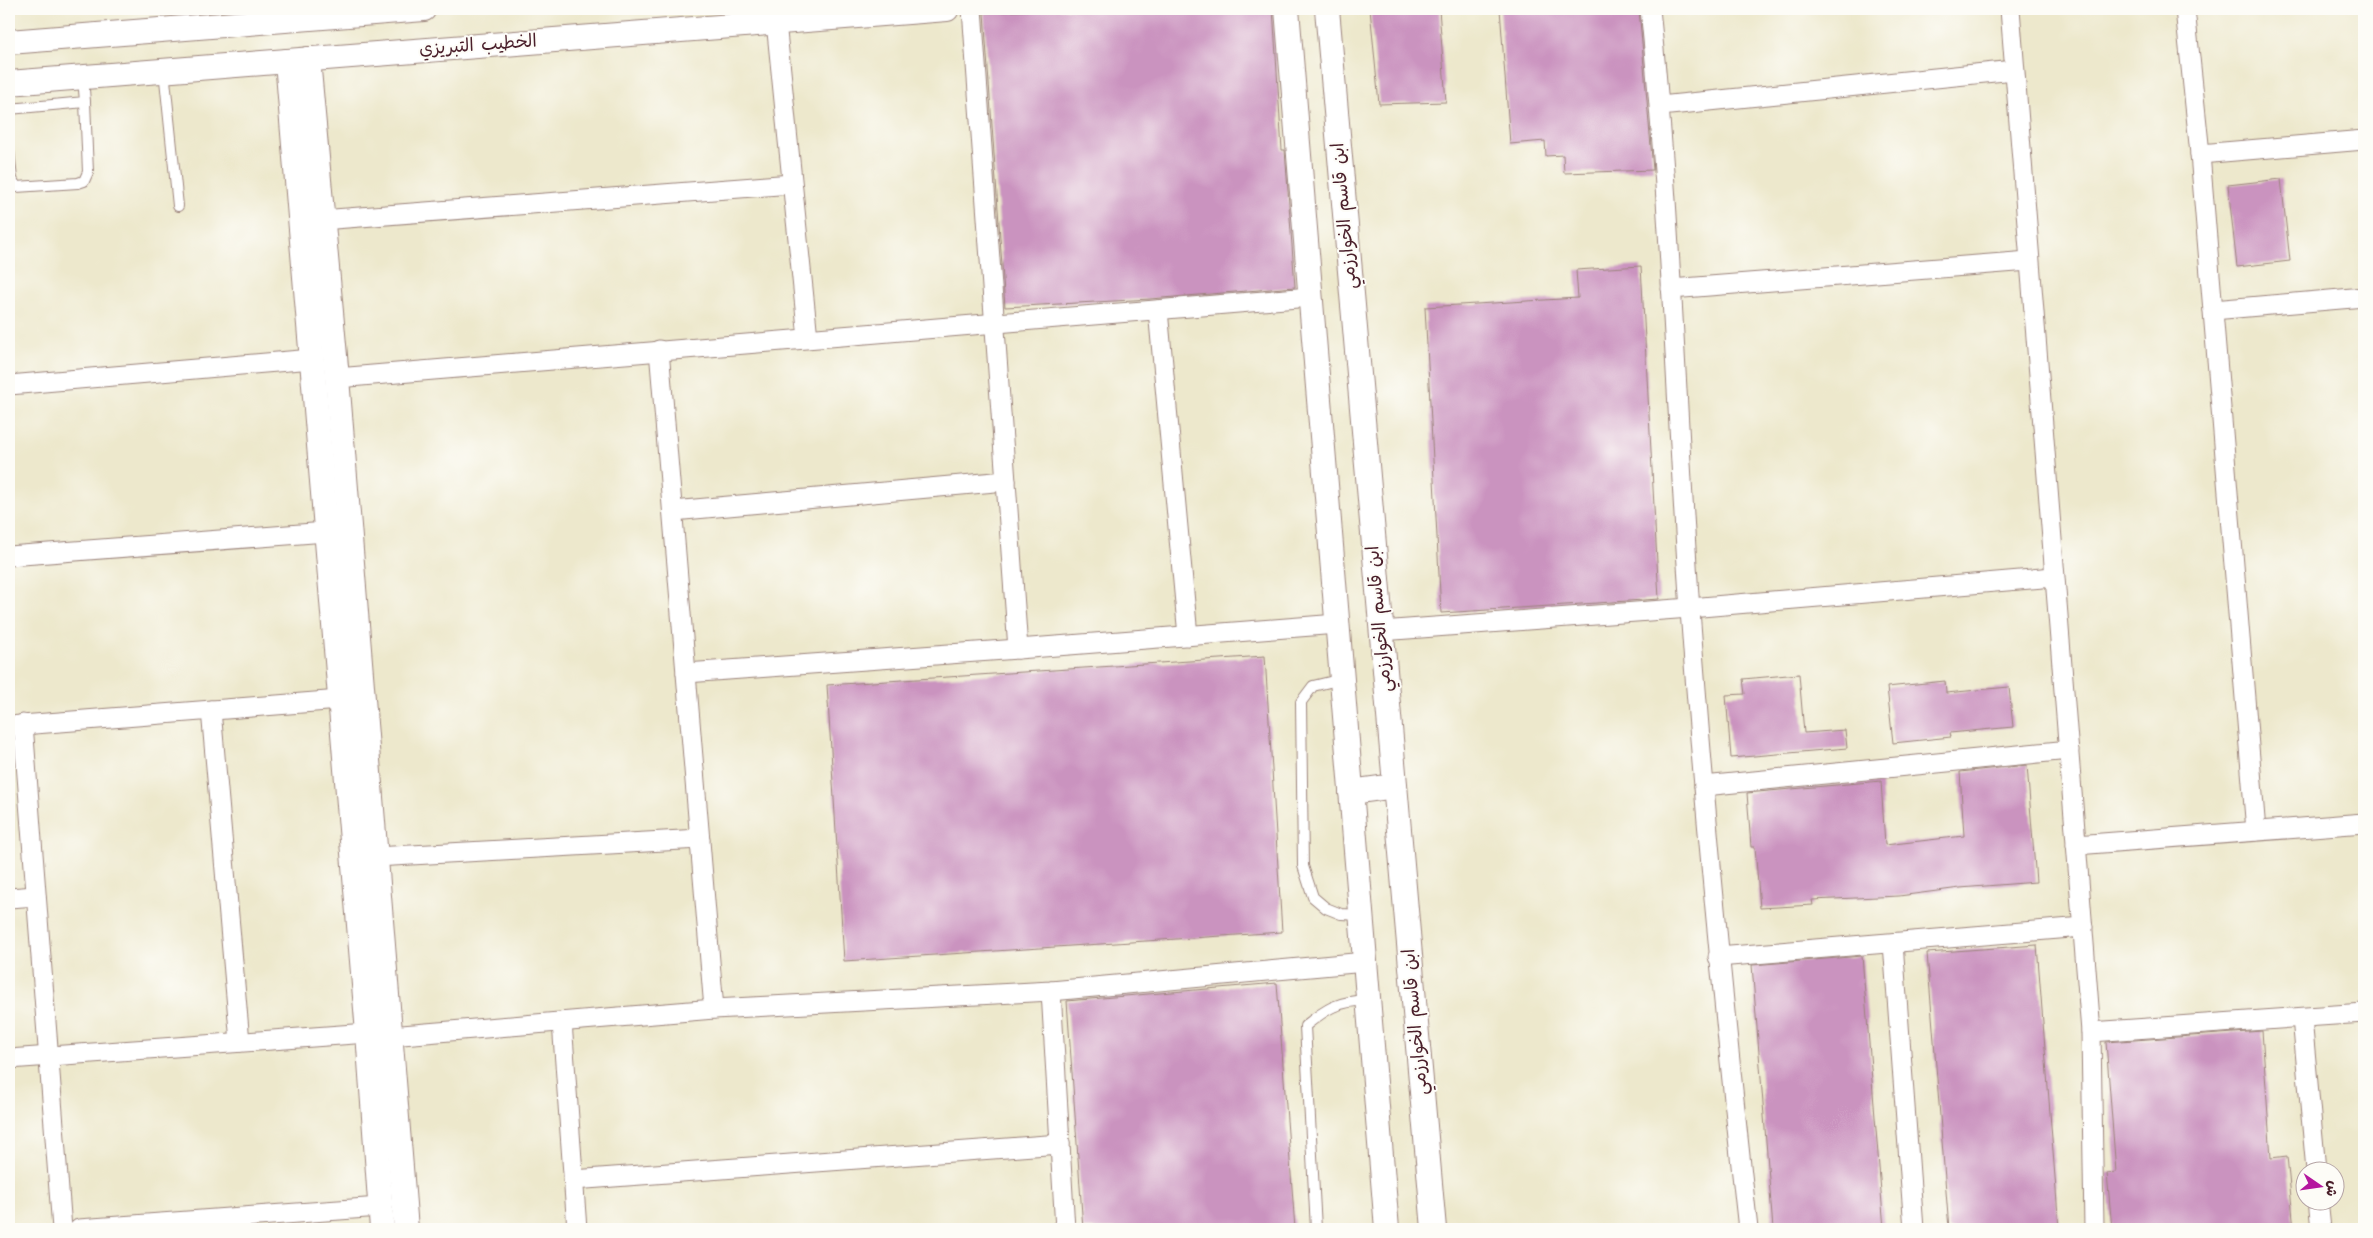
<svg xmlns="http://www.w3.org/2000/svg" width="2373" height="1238" viewBox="0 0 2373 1238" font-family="Kalam,'Playpen Sans Arabic',sans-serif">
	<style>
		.building { fill: #ca93bf }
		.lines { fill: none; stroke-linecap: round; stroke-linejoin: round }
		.service-casing { stroke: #9c847c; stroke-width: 12 }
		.minor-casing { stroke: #9c847c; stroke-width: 21 }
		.tertiary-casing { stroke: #9c847c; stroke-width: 26 }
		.service { stroke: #fff; stroke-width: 10 }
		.minor { stroke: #fff; stroke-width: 19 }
		.tertiary { stroke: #fff; stroke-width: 24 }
		.labels { text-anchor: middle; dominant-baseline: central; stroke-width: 4; stroke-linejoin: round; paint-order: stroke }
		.street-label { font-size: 18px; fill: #4a1f2b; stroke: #fdfcf7 }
	</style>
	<rect width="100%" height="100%" fill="#fdfcf7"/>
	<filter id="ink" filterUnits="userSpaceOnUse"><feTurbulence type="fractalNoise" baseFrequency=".02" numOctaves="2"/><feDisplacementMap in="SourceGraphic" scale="10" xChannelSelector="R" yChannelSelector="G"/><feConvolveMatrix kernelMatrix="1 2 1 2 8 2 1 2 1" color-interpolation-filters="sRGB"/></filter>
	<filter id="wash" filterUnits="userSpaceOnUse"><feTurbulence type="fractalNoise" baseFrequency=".0096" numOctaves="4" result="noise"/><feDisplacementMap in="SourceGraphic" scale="20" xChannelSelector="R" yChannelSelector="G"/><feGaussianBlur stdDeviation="1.12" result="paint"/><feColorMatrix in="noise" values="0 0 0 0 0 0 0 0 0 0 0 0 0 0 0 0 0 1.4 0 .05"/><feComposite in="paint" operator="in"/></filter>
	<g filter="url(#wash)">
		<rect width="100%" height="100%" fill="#ede8cc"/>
		<g id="blocks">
			<g class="building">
				<path d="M 1055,9 L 1273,9 L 1282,150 L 1285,150 L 1295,287 L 1150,299 L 1005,307 L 984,13 Z"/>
				<path d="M 1370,9 L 1439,9 L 1446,102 L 1379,104 Z"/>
				<path d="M 1500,9 L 1639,9 L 1653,170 L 1564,173 L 1563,155 L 1546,156 L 1545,141 L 1510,144 Z"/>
				<path d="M 2281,179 L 2290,261 L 2237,267 L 2228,185 Z"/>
				<path d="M 1641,266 L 1659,599 L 1441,613 L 1425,307 L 1578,298 L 1576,270 Z"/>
				<path d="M 1265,656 L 1282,932 L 844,961 L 827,685 Z"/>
				<path d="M 1799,674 L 1804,733 L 1845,730 L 1847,748 L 1731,758 L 1726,695 L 1745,694 L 1743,679 Z"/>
				<path d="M 1945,681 L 1946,693 L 2009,687 L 2013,727 L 1950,733 L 1951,737 L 1893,743 L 1887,687 Z"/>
				<path d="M 2027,765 L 2036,882 L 1960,888 L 1899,896 L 1812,900 L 1813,905 L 1760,908 L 1755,847 L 1751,847 L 1747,793 L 1881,781 L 1885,845 L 1964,836 L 1960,772 Z"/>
				<path d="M 2037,945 L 2059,1229 L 1949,1229 L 1927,953 Z"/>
				<path d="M 1862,956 L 1884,1229 L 1773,1229 L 1752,965 Z"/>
				<path d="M 1277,983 L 1295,1229 L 1083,1229 L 1067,1001 Z"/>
				<path d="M 2262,1031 L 2271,1158 L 2287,1156 L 2294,1229 L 2112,1229 L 2107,1173 L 2116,1172 L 2106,1042 Z"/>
			</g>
		</g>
	</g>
	<g filter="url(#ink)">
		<use href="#blocks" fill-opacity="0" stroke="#9c847c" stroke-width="1"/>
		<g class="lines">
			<g class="service-casing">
				<g id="service">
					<path d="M 164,70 L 178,206"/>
					<path d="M 9,109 L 85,102 L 83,77"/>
					<path d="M 9,151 L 12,179 L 16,187 L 78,183 L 84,181 L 88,172 L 85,102"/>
					<path d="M 1342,679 L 1313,686 L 1301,702 L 1303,866 L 1313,897 L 1326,908 L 1341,914 L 1361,915"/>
					<path d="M 1316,1229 L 1305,1026 C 1327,1008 1338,1001 1368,1000"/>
				</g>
			</g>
			<g class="minor-casing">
				<g id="minor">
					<path d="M 972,9 L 1018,649"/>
					<path d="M 1650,9 C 1671,209 1676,410 1690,610 C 1705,817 1725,1023 1748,1229"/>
					<path d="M 2010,9 L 2091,1032 L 2094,1229"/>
					<path d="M 2185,9 L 2200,154 L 2256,831"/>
					<path d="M 776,22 L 808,338"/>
					<path d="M 1660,106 L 2014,70"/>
					<path d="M 2200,154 L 2364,140"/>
					<path d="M 321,220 L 792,184"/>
					<path d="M 1671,289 L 2029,261"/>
					<path d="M 1158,310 L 1188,636"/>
					<path d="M 2213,310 L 2364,297"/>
					<path d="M 659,350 L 714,1009"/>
					<path d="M 337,378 L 1310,297"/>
					<path d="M 9,385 L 312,359"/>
					<path d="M 673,511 L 1006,481"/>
					<path d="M 9,556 L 326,532"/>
					<path d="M 1381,631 L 1690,608 L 2054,577"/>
					<path d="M 686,673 L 1018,649 L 1337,624"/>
					<path d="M 211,710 L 240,1042"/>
					<path d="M 23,724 L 62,1229"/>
					<path d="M 9,726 L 340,700"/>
					<path d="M 1704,786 L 2069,750"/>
					<path d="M 2076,845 L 2364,823"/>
					<path d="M 375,857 L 700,839"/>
					<path d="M 9,898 L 36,896"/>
					<path d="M 1893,943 L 1914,1229"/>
					<path d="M 1718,957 L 2083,927"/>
					<path d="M 1051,991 L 1065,1229"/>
					<path d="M 2302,1018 L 2316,1170"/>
					<path d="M 562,1022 L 577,1229"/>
					<path d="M 2091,1032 L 2364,1013"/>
					<path d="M 390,1036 L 714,1009 L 1051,991 L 1365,962"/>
					<path d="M 9,1059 L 368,1033"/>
					<path d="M 573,1180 L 1060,1144"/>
					<path d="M 2318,1200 L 2321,1229"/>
					<path d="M 79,1229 L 380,1207"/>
				</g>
			</g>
			<g class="tertiary-casing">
				<g id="tertiary">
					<path d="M 1287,9 L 1387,1229"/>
					<path d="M 1327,9 L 1434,1229"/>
					<path d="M 9,42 L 424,9"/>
					<path d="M 308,59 L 337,378 L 406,1229"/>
					<path d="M 287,61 L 368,1033 L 382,1229"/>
					<path d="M 9,83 L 947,9"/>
					<path d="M 1351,792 L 1395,786"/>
				</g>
			</g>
			<use href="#service" class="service"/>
			<use href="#minor" class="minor"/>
			<use href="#tertiary" class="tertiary"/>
		</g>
	</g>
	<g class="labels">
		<g class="street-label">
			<text transform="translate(478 46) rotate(-4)">الخطيب التبريزي</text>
			<text transform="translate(1345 216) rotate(-95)">ابن قاسم الخوارزمي</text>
			<text transform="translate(1380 619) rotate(-95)">ابن قاسم الخوارزمي</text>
			<text transform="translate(1416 1022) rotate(-95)">ابن قاسم الخوارزمي</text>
		</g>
	</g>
	<rect width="2373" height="1238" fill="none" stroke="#fdfcf7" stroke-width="30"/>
	<g transform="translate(2320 1186) rotate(103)"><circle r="24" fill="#fdfcf7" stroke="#b5a4a5"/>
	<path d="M0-4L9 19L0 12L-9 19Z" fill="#b5179e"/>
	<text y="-8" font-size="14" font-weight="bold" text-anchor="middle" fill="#4a1f2b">ش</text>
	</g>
</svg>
